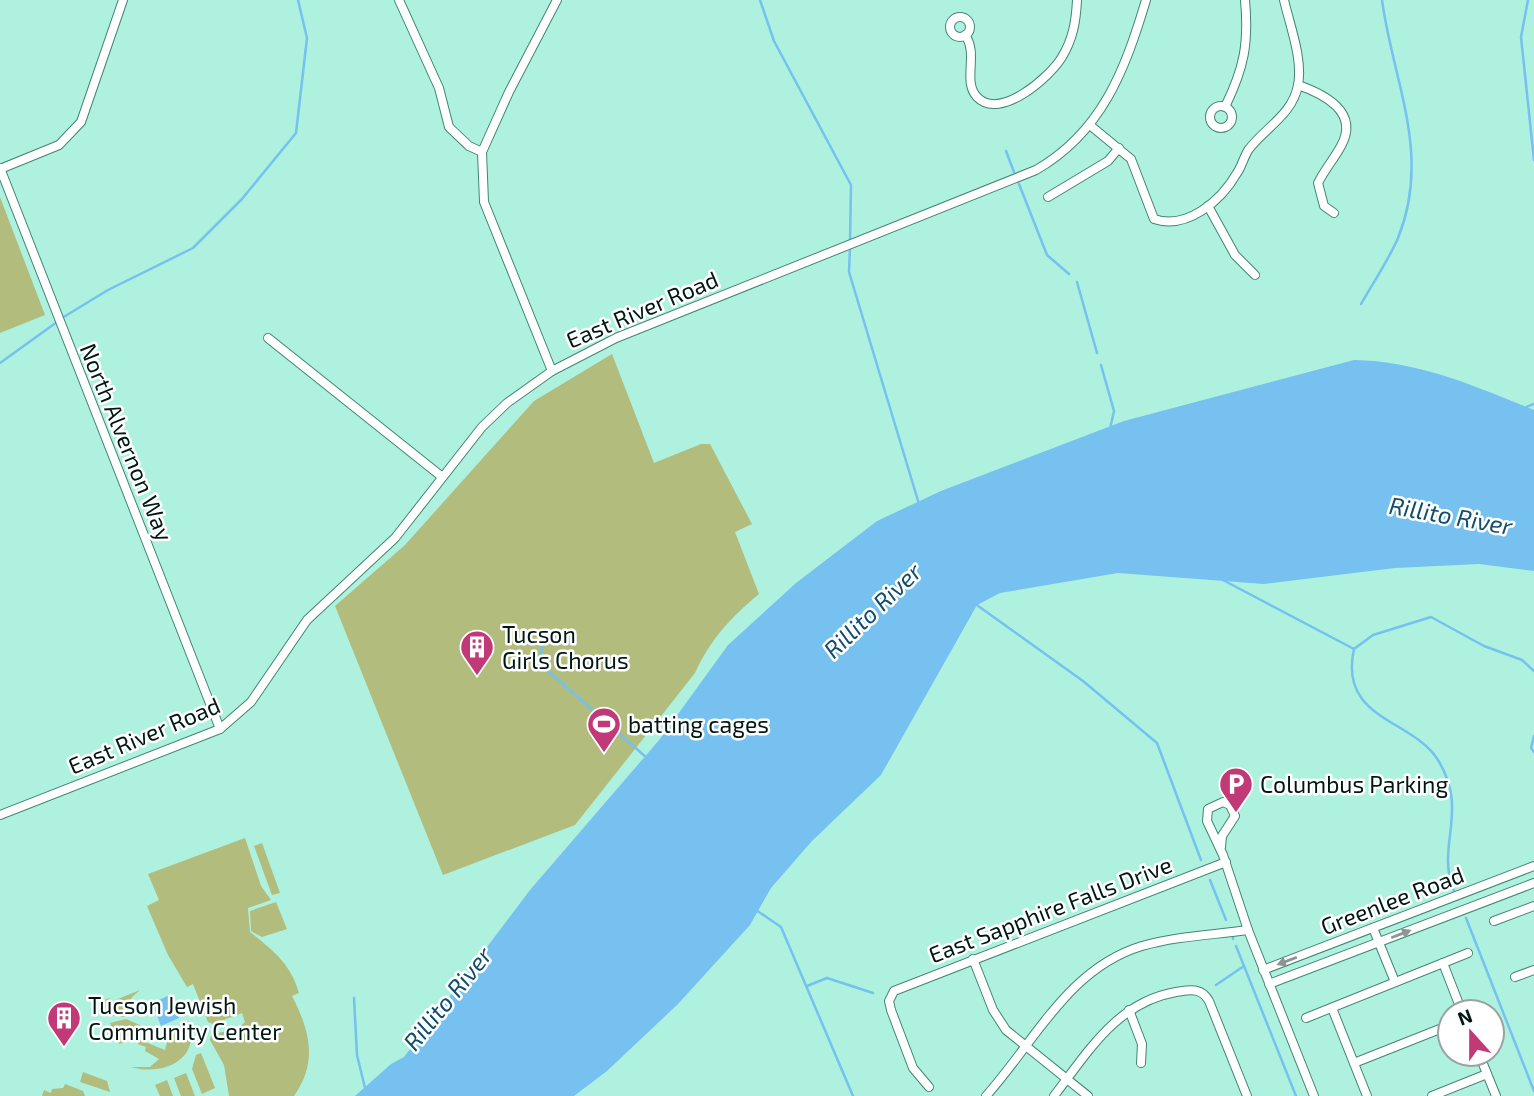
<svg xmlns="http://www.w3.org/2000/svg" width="1534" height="1096" viewBox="0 0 1534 1096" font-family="'Exo 2',sans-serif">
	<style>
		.green { fill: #b1bc7d }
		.water { fill: #76c1ef }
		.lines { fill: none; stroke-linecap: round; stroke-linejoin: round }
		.stream { stroke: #76c1ef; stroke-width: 2.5 }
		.minor-casing { stroke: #448475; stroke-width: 10 }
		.minor { stroke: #fff; stroke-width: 8 }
		.oneway { fill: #8c9795 }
		.labels { text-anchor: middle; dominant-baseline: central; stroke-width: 5; stroke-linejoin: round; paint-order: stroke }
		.street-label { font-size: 23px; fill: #001813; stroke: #fff }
		.poi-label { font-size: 23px; fill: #001813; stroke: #fff; text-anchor: start }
		.water-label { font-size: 24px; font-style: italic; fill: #124d6c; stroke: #fff }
	</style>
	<rect width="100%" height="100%" fill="#aef1df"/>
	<g class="green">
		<path d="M 0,197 L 45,315 L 0,333 Z"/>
		<path d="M 612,354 L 654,463 L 701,444 L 710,444 L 752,524 L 735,532 L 759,594 C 731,617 710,640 695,673 L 575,825 L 443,875 L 335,606 L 405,545 L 534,401 Z"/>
		<path d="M 245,838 L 261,886 L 271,900 L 248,908 L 250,932 C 273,950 291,964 299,993 L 292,996 C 310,1031 318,1062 294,1096 L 229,1096 L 224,1065 L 210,1040 L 211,1035 L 238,1028 L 245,1022 L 242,1013 L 213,1024 L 208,1022 L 193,984 L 187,987 L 168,955 L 147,906 L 159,900 L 148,874 Z"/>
		<path d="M 262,843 L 280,893 L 272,895 L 254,846 Z"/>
		<path d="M 276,902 L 287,929 L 262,937 L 251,931 L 250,911 Z"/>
		<path d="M 140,990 L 132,997 L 124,1017 L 107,1015 L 102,1001 L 109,998 L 113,1001 Z"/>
		<path d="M 126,1019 L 142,1026 L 138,1035 L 128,1035 L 125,1042 L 119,1044 L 110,1023 Z"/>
		<path d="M 189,1023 C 201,1061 161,1076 131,1067 L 150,1067 L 159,1059 L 145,1051 L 146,1047 L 138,1044 L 140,1040 L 165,1050 L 170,1031 Z"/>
		<path d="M 201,1053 L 215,1088 L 202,1094 L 192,1069 L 196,1055 Z"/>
		<path d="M 83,1072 L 107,1081 L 110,1092 L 80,1082 Z"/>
		<path d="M 186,1073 L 195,1096 L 181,1096 L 174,1078 Z"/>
		<path d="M 167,1080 L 173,1096 L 160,1096 L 155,1085 Z"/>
		<path d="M 65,1084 L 83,1091 L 85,1096 L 42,1096 L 44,1090 L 51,1093 L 52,1089 L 63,1088 Z"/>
	</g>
	<g class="water">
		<path d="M 1354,360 C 1418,361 1475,386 1534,410 L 1534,571 L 1479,564 L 1395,568 L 1264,584 L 1118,573 L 1000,593 L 977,605 L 881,775 L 812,841 L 771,888 L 750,925 L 678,1004 L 607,1071 L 574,1096 L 355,1096 L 391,1064 L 404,1057 L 530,890 L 660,739 L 728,645 L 796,583 L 877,521 L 941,491 L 1124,421 Z"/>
		<path d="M 170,995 L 179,1018 L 161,1026 L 152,1003 Z"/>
	</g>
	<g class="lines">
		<g class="stream">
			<path d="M 760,0 L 774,41 L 851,185 L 850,241"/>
			<path d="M 1528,0 L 1521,37 L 1534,160"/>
			<path d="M 1006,151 L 1014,172"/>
			<path d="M 1019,184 L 1047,255 L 1069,274"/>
			<path d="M 850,248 L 849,272 L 919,504"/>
			<path d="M 1077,282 L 1097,353"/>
			<path d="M 1361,304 C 1373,283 1388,261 1398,238 C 1432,154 1393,82 1382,0"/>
			<path d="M 62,318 L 108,290 L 193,248 L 242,199 L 296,133 L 307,38 L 298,0"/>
			<path d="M 0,363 L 57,322"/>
			<path d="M 1101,365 L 1114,411 L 1110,429"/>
			<path d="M 1524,408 L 1534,404"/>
			<path d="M 1221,579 L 1354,649"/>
			<path d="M 974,603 L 1083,681 L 1157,743 L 1201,860"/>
			<path d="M 548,638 L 542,647 L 539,663 L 647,758"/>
			<path d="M 1534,736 L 1531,748 L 1534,752"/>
			<path d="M 1210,880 L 1226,920"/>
			<path d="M 1454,891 C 1435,845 1470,812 1438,760 C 1413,719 1338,720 1354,649 L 1373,635 L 1431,617 L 1484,646 L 1522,660 L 1534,671"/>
			<path d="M 756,910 L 781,927 L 853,1096"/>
			<path d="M 1466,918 L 1534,1091"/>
			<path d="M 1233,938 L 1233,939"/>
			<path d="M 1236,946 L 1296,1096"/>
			<path d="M 1216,985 L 1244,966"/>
			<path d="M 807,986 L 827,978 L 873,993"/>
			<path d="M 354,998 L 357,1055 L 365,1088"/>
		</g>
		<g class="minor-casing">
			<g id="minor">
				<path d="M 399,0 L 439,88 L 449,127 L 469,146 L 482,152"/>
				<circle cx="960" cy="27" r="10"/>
				<path d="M 965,35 C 979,54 962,81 977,97 C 1000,121 1050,77 1062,57 C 1073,39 1076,21 1077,0"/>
				<path d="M 1298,85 C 1324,94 1360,112 1341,146 C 1334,159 1325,169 1318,183 L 1324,206 L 1334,213"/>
				<circle cx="1221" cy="117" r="11"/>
				<path d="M 1225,107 C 1244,68 1249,44 1245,0"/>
				<path d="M 1091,126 L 1131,159 L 1154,219 C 1187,230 1221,201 1237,173 C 1242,166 1244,156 1249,149 C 1265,128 1293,114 1298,85 C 1303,59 1290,26 1284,0"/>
				<path d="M 0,168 L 220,729"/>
				<path d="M 0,169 L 59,145 L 81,122 L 123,0"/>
				<path d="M 1048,197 L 1108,161 L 1119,148"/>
				<path d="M 1208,206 L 1235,255 L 1255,275"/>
				<path d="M 268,338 L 441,476"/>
				<path d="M 552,371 L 484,202 L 482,152 L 509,92 L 557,0"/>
				<path d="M 0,815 L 220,729 L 251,702 L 307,620 L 395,538 L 482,427 L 507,403 L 552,371 L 616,338 L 1036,170 C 1102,132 1125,70 1146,0"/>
				<path d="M 1221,847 L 1222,836 L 1235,816 L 1230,805 L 1223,802 L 1208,809 L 1207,821 L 1223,855 L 1248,930 L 1314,1096"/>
				<path d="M 1494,921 L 1534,906"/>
				<path d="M 1373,928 L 1395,982"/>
				<path d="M 973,959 L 993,1010 L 1006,1030 L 1088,1096"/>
				<path d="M 1443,963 L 1462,1012"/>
				<path d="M 1263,970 L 1534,866"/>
				<path d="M 1515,977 L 1534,970"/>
				<path d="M 1269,984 L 1534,883"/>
				<path d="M 1332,1008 L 1367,1096"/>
				<path d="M 1129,1010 L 1142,1044 L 1141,1063"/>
				<path d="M 1306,1018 L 1468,953"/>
				<path d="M 1479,1054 L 1496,1096"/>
				<path d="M 1354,1063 L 1450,1025"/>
				<path d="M 929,1087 L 913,1068 L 891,1010 L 889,1001 L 894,991 L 1226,862"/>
				<path d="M 986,1096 C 1034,1043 1068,968 1142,946 C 1176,936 1213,935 1248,930"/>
				<path d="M 1054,1096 C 1088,1052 1117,1002 1176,992 C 1190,990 1201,987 1209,1001 L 1247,1096"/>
				<path d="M 1432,1096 L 1487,1074"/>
			</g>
		</g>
		<use href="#minor" class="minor"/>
	</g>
	<defs><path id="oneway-solid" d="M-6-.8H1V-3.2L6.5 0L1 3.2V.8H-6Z" transform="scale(1.75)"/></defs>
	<g class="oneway">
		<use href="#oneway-solid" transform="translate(1401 934) rotate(-21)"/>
		<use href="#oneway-solid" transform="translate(1287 961) rotate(159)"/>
	</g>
	<defs>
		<g id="building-pin" transform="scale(1.75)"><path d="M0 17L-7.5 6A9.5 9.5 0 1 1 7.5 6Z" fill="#c13977" stroke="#fff"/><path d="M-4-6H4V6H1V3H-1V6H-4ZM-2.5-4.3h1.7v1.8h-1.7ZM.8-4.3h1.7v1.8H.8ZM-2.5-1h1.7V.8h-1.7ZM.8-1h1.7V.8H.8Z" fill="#fff"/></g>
		<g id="stadium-pin" transform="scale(1.75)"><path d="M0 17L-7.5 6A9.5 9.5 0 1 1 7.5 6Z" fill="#c13977" stroke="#fff"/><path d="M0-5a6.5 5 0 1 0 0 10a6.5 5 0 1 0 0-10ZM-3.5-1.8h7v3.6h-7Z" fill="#fff"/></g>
		<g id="parking-pin" transform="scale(1.75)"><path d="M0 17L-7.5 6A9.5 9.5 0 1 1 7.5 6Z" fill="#c13977" stroke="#fff"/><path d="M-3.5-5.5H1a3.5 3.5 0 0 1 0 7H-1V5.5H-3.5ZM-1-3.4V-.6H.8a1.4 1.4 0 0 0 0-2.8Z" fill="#fff"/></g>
	</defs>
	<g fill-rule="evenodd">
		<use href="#building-pin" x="477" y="647"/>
		<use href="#stadium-pin" x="604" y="724"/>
		<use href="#parking-pin" x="1236" y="784"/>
		<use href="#building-pin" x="64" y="1018"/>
	</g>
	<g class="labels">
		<g class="street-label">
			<text transform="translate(642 309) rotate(-23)">East River Road</text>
			<text transform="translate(127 442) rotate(68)">North Alvernon Way</text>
			<text transform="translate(144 735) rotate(-23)">East River Road</text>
			<text transform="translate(1392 900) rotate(-21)">Greenlee Road</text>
			<text transform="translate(1050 909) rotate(-21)">East Sapphire Falls Drive</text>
		</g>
		<g class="poi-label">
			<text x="502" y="634">Tucson<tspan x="502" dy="26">Girls Chorus</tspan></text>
			<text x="628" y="724">batting cages</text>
			<text x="1260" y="784">Columbus Parking</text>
			<text x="88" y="1005">Tucson Jewish<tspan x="88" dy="26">Community Center</tspan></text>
		</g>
		<g class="water-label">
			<text transform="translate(1451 515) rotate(10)">Rillito River</text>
			<text transform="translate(872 610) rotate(-44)">Rillito River</text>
			<text transform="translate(447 998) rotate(-51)">Rillito River</text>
		</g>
	</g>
	<g transform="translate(1471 1033) rotate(339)"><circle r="33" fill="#ffffff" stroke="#99a3a1" stroke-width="2"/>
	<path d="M0-5L12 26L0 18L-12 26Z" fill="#c13977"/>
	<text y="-10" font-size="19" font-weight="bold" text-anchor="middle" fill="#001813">N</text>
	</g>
</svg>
